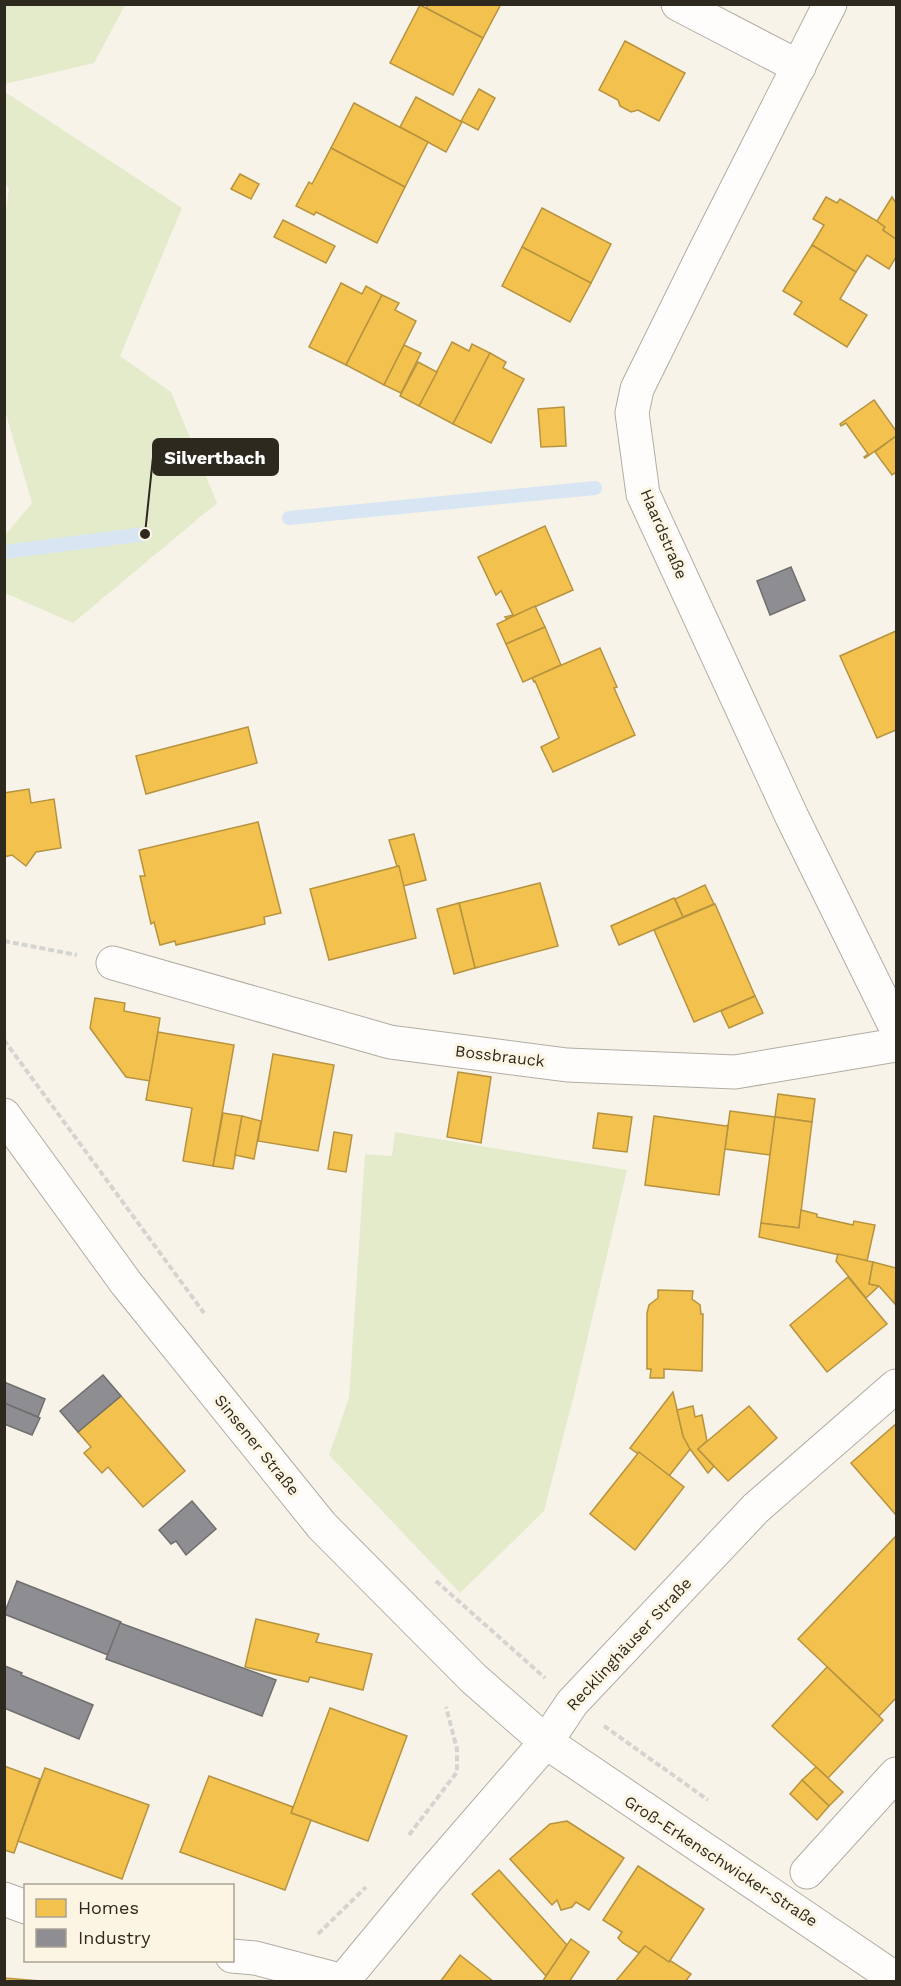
<svg xmlns="http://www.w3.org/2000/svg" width="901" height="1986" viewBox="0 0 901 1986" font-family="'Work Sans',sans-serif">
	<style>
		.green { fill: #e4ebcb }
		.homes { fill: #f2c14e; stroke: #b79340; stroke-width: 1.5 }
		.industry { fill: #8d8d92; stroke: #706f6f; stroke-width: 1.5 }
		.lines { fill: none; stroke-linecap: round; stroke-linejoin: round }
		.stream { stroke: #d8e6f3; stroke-width: 14 }
		.minor-casing { stroke: #b1ada3; stroke-width: 35 }
		.tertiary-casing { stroke: #b1ada3; stroke-width: 35 }
		.secondary-casing { stroke: #b1ada3; stroke-width: 35 }
		.path { stroke: #d4d4d0; stroke-width: 4; stroke-dasharray: 6 3; stroke-linecap: butt }
		.minor { stroke: #fefdfc; stroke-width: 33 }
		.tertiary { stroke: #fefdfc; stroke-width: 33 }
		.secondary { stroke: #fefdfc; stroke-width: 33 }
		.labels { text-anchor: middle; dominant-baseline: central; stroke-width: 6; stroke-linejoin: round; paint-order: stroke }
		.street-label { font-size: 16px; fill: #2e291e; stroke: #fdf5e3 }
		.leader { fill: none; stroke: #2e291e; stroke-width: 2 }
		.callout-dot { fill: #2e291e; stroke: #fdf5e3; stroke-width: 2 }
		.callout { fill: #2e291e; stroke: #2e291e; stroke-width: 2 }
		.callout-label { font-size: 18px; text-anchor: middle; font-weight: bold; fill: #fff }
	</style>
	<rect width="100%" height="100%" fill="#f7f3e9"/>
	<g class="green">
		<path d="M 4,5 L 5,4 L 125,5 L 94,63 L 5,84 Z"/>
		<path d="M 5,92 L 182,208 L 120,356 L 171,392 L 217,503 L 73,623 L 5,593 L 5,535 L 32,503 L 5,411 L 4,222 L 9,189 L 4,182 Z"/>
		<path d="M 395,1132 L 627,1170 L 576,1387 L 544,1511 L 460,1593 L 329,1455 L 349,1398 L 365,1154 L 392,1156 Z"/>
	</g>
	<g class="homes">
		<path d="M 428,4 L 501,4 L 483,38 L 426,8 Z"/>
		<path d="M 420,5 L 483,38 L 453,95 L 390,63 Z"/>
		<path d="M 625,41 L 685,73 L 659,121 L 638,110 L 631,112 L 620,106 L 618,100 L 599,90 Z"/>
		<path d="M 479,89 L 495,98 L 478,130 L 461,121 Z"/>
		<path d="M 416,97 L 462,122 L 446,152 L 400,127 Z"/>
		<path d="M 354,103 L 428,142 L 405,187 L 331,148 Z"/>
		<path d="M 331,148 L 405,187 L 377,243 L 316,212 L 314,215 L 296,206 L 309,182 L 312,184 Z"/>
		<path d="M 240,174 L 259,184 L 251,199 L 231,189 Z"/>
		<path d="M 826,197 L 837,203 L 840,199 L 877,221 L 885,227 L 883,230 L 896,239 L 896,257 L 889,269 L 867,255 L 856,272 L 812,245 L 824,225 L 813,219 Z"/>
		<path d="M 892,197 L 896,203 L 896,239 L 883,230 L 885,227 L 877,221 Z"/>
		<path d="M 542,208 L 611,244 L 591,283 L 522,247 Z"/>
		<path d="M 283,220 L 335,246 L 326,263 L 274,237 Z"/>
		<path d="M 812,245 L 856,272 L 840,299 L 867,315 L 847,347 L 794,314 L 802,302 L 783,291 Z"/>
		<path d="M 522,247 L 591,283 L 570,322 L 502,286 Z"/>
		<path d="M 341,283 L 362,294 L 366,286 L 382,295 L 346,365 L 309,347 Z"/>
		<path d="M 382,295 L 399,303 L 395,310 L 416,321 L 384,385 L 346,365 Z"/>
		<path d="M 452,342 L 469,351 L 472,344 L 490,353 L 453,424 L 419,406 Z"/>
		<path d="M 404,345 L 421,353 L 401,393 L 384,385 Z"/>
		<path d="M 490,353 L 506,362 L 503,368 L 524,379 L 491,443 L 453,424 Z"/>
		<path d="M 418,362 L 437,372 L 419,406 L 400,396 Z"/>
		<path d="M 874,400 L 896,431 L 896,436 L 865,458 L 864,457 L 868,454 L 846,423 L 841,426 L 840,424 Z"/>
		<path d="M 564,407 L 566,446 L 541,447 L 538,409 Z"/>
		<path d="M 896,436 L 896,472 L 892,475 L 875,452 Z"/>
		<path d="M 545,526 L 573,590 L 507,619 L 505,617 L 513,615 L 501,591 L 496,595 L 478,557 Z"/>
		<path d="M 535,606 L 545,627 L 506,644 L 497,624 Z"/>
		<path d="M 545,627 L 561,665 L 523,682 L 506,644 Z"/>
		<path d="M 896,631 L 896,730 L 877,738 L 840,656 Z"/>
		<path d="M 600,648 L 617,687 L 614,688 L 635,735 L 553,772 L 541,747 L 559,738 L 535,681 L 534,682 L 532,678 Z"/>
		<path d="M 248,727 L 257,763 L 146,794 L 136,756 Z"/>
		<path d="M 29,789 L 31,803 L 54,799 L 61,848 L 36,852 L 26,866 L 12,855 L 4,857 L 4,793 Z"/>
		<path d="M 258,822 L 281,913 L 264,917 L 265,924 L 176,945 L 175,941 L 160,945 L 154,922 L 151,924 L 140,876 L 145,876 L 139,850 Z"/>
		<path d="M 414,834 L 426,880 L 403,886 L 389,840 Z"/>
		<path d="M 399,866 L 416,938 L 329,960 L 310,889 Z"/>
		<path d="M 540,883 L 558,946 L 475,968 L 459,903 Z"/>
		<path d="M 705,885 L 714,904 L 683,917 L 675,899 Z"/>
		<path d="M 674,898 L 683,917 L 619,945 L 611,926 Z"/>
		<path d="M 459,903 L 475,968 L 454,974 L 437,909 Z"/>
		<path d="M 715,904 L 755,996 L 694,1022 L 654,930 Z"/>
		<path d="M 755,996 L 763,1013 L 729,1028 L 721,1011 Z"/>
		<path d="M 95,998 L 125,1003 L 124,1011 L 160,1018 L 150,1081 L 126,1077 L 90,1028 Z"/>
		<path d="M 158,1032 L 234,1045 L 213,1166 L 183,1161 L 192,1108 L 146,1100 Z"/>
		<path d="M 273,1054 L 334,1065 L 318,1151 L 258,1141 Z"/>
		<path d="M 458,1072 L 491,1077 L 481,1143 L 447,1137 Z"/>
		<path d="M 778,1094 L 815,1099 L 812,1122 L 775,1117 Z"/>
		<path d="M 730,1111 L 775,1117 L 770,1155 L 725,1149 Z"/>
		<path d="M 223,1113 L 242,1116 L 233,1169 L 213,1166 Z"/>
		<path d="M 598,1113 L 632,1117 L 627,1152 L 593,1148 Z"/>
		<path d="M 242,1116 L 261,1121 L 254,1159 L 235,1155 Z"/>
		<path d="M 654,1116 L 726,1126 L 728,1125 L 719,1195 L 645,1185 Z"/>
		<path d="M 775,1117 L 812,1122 L 799,1228 L 761,1223 Z"/>
		<path d="M 334,1132 L 352,1135 L 346,1172 L 328,1169 Z"/>
		<path d="M 801,1210 L 817,1214 L 817,1217 L 853,1225 L 854,1221 L 875,1225 L 867,1261 L 759,1237 L 761,1223 L 799,1228 Z"/>
		<path d="M 838,1254 L 873,1262 L 869,1284 L 879,1286 L 866,1298 L 836,1261 Z"/>
		<path d="M 873,1262 L 896,1268 L 895,1304 L 879,1286 L 869,1284 Z"/>
		<path d="M 848,1277 L 887,1324 L 827,1372 L 790,1325 Z"/>
		<path d="M 658,1290 L 693,1291 L 692,1299 L 700,1305 L 701,1314 L 703,1314 L 702,1371 L 664,1369 L 664,1378 L 650,1378 L 651,1369 L 647,1369 L 647,1313 L 649,1305 L 658,1298 Z"/>
		<path d="M 673,1392 L 683,1436 L 691,1448 L 669,1476 L 630,1448 Z"/>
		<path d="M 121,1396 L 185,1471 L 143,1507 L 108,1467 L 102,1473 L 84,1453 L 91,1447 L 78,1432 Z"/>
		<path d="M 693,1406 L 695,1417 L 702,1415 L 707,1441 L 698,1449 L 714,1466 L 708,1473 L 690,1449 L 683,1436 L 677,1410 Z"/>
		<path d="M 749,1406 L 777,1438 L 728,1481 L 698,1449 Z"/>
		<path d="M 896,1424 L 896,1515 L 851,1463 Z"/>
		<path d="M 639,1452 L 684,1487 L 635,1550 L 590,1514 Z"/>
		<path d="M 896,1536 L 896,1698 L 879,1716 L 798,1639 Z"/>
		<path d="M 256,1619 L 319,1634 L 316,1642 L 372,1654 L 363,1690 L 310,1677 L 308,1682 L 245,1667 Z"/>
		<path d="M 827,1667 L 883,1720 L 828,1778 L 772,1726 Z"/>
		<path d="M 330,1708 L 407,1736 L 368,1841 L 291,1813 Z"/>
		<path d="M 4,1766 L 40,1779 L 14,1853 L 4,1850 Z"/>
		<path d="M 816,1767 L 843,1792 L 829,1806 L 802,1780 Z"/>
		<path d="M 45,1768 L 149,1805 L 122,1879 L 18,1841 Z"/>
		<path d="M 209,1776 L 293,1807 L 291,1813 L 311,1820 L 285,1890 L 180,1852 Z"/>
		<path d="M 802,1780 L 829,1806 L 817,1820 L 790,1794 Z"/>
		<path d="M 567,1821 L 624,1858 L 589,1910 L 576,1902 L 572,1907 L 561,1910 L 557,1900 L 552,1905 L 510,1859 L 550,1824 Z"/>
		<path d="M 638,1866 L 704,1909 L 669,1962 L 645,1946 L 639,1953 L 623,1943 L 618,1938 L 622,1932 L 603,1920 Z"/>
		<path d="M 499,1870 L 567,1945 L 546,1976 L 472,1894 Z"/>
		<path d="M 571,1939 L 589,1952 L 569,1982 L 542,1982 Z"/>
		<path d="M 645,1946 L 669,1962 L 671,1961 L 691,1974 L 685,1982 L 615,1982 Z"/>
		<path d="M 460,1955 L 494,1982 L 440,1982 Z"/>
		<path d="M 4,1978 L 53,1982 L 4,1982 Z"/>
	</g>
	<g class="industry">
		<path d="M 791,567 L 805,600 L 770,615 L 757,581 Z"/>
		<path d="M 103,1375 L 121,1396 L 78,1432 L 60,1411 Z"/>
		<path d="M 4,1382 L 45,1399 L 38,1417 L 4,1403 Z"/>
		<path d="M 4,1403 L 40,1418 L 32,1435 L 4,1424 Z"/>
		<path d="M 192,1501 L 216,1529 L 186,1555 L 176,1541 L 171,1544 L 159,1530 Z"/>
		<path d="M 17,1581 L 121,1622 L 108,1655 L 4,1614 Z"/>
		<path d="M 120,1623 L 276,1680 L 262,1716 L 106,1659 Z"/>
		<path d="M 5,1666 L 22,1673 L 21,1675 L 93,1705 L 79,1739 L 4,1708 Z"/>
	</g>
	<g class="lines">
		<g class="stream">
			<path d="M 289,518 L 595,488"/>
			<path d="M 4,552 L 145,534"/>
		</g>
		<g class="minor-casing">
			<g id="minor">
				<path d="M 678,4 L 799,67"/>
				<path d="M 830,4 L 702,257 L 637,389 L 632,413 L 643,494 L 792,817 L 896,1028"/>
				<path d="M 113,963 L 390,1042 L 567,1065 L 735,1072 L 896,1045"/>
				<path d="M 807,1872 L 896,1774"/>
				<path d="M 4,1899 L 26,1907"/>
				<path d="M 232,1956 L 255,1958 L 343,1981"/>
			</g>
		</g>
		<g class="tertiary-casing">
			<path id="tertiary" d="M 342,1982 L 428,1878 L 546,1742 L 572,1703 L 756,1508 L 896,1386"/>
		</g>
		<g class="secondary-casing">
			<path id="secondary" d="M 4,1115 L 126,1283 L 322,1526 L 474,1679 L 546,1742 L 896,1979"/>
		</g>
		<g class="path">
			<path d="M 4,941 L 77,955"/>
			<path d="M 4,1040 L 204,1313"/>
			<path d="M 436,1581 L 545,1678"/>
			<path d="M 604,1726 L 708,1800"/>
			<path d="M 409,1835 L 457,1772 L 457,1749 L 446,1707"/>
			<path d="M 318,1934 L 366,1887"/>
		</g>
		<use href="#minor" class="minor"/>
		<use href="#tertiary" class="tertiary"/>
		<use href="#secondary" class="secondary"/>
	</g>
	<g class="labels">
		<g class="street-label">
			<text transform="translate(664 534) rotate(67)">Haardstraße</text>
			<text transform="translate(500 1056) rotate(7)">Bossbrauck</text>
			<text transform="translate(257 1445) rotate(51)">Sinsener Straße</text>
			<text transform="translate(629 1644) rotate(-47)">Recklinghäuser Straße</text>
			<text transform="translate(721 1861) rotate(33)">Groß-Erkenschwicker-Straße</text>
		</g>
	</g>
	<path class="leader" d="M145 534L153 457"/>
	<circle class="callout-dot" cx="145" cy="534" r="6"/>
	<rect class="callout" x="153" y="439" width="125" height="36" rx="6"/>
	<g class="callout-label">
		<text x="215" y="464">Silvertbach</text>
	</g>
	<rect width="901" height="1986" fill="none" stroke="#2e291e" stroke-width="12"/>
	<rect x="24" y="1884" width="210" height="78" fill="#fdf5e3" stroke="#aaa394" stroke-width="1.5"/>
	<rect x="36" y="1899" width="30" height="18" fill="#f2c14e" stroke="#aaa394" stroke-width="1.5"/>
	<text x="78" y="1914" font-size="18" fill="#2e291e">Homes</text>
	<rect x="36" y="1929" width="30" height="18" fill="#8d8d92" stroke="#aaa394" stroke-width="1.5"/>
	<text x="78" y="1944" font-size="18" fill="#2e291e">Industry</text>
</svg>
